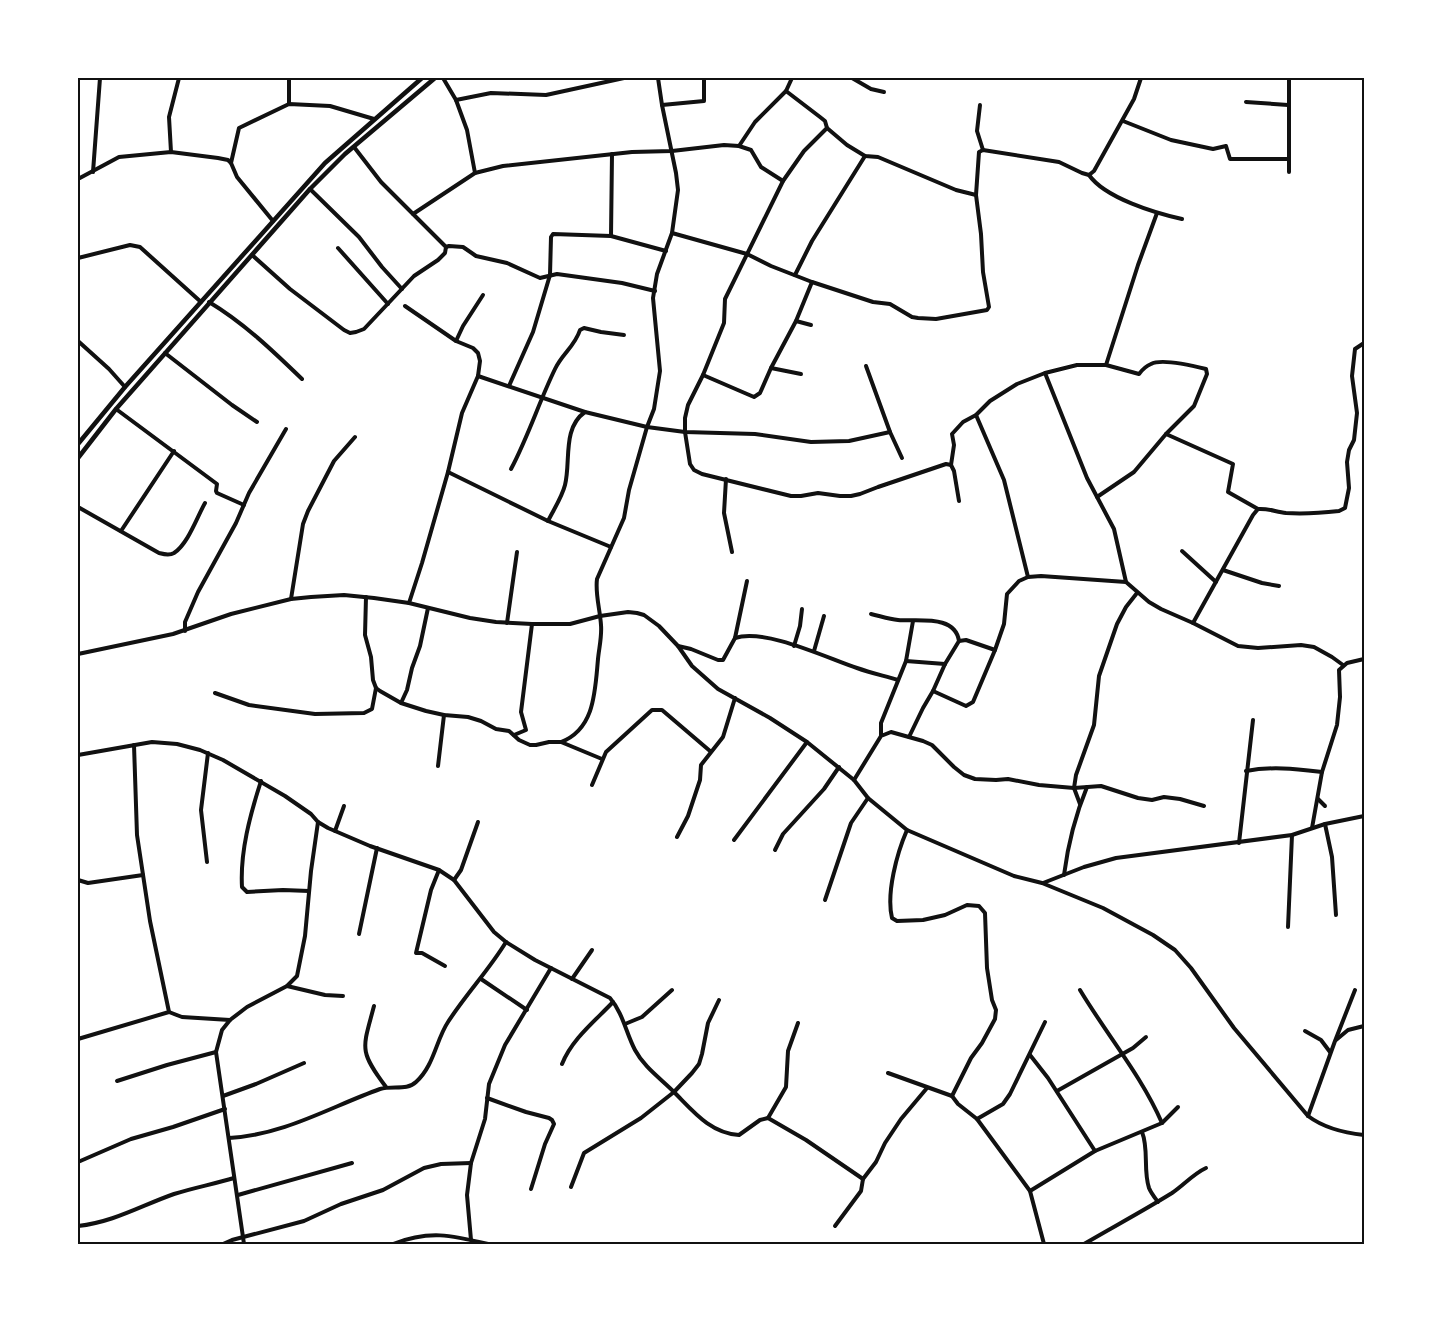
<svg xmlns="http://www.w3.org/2000/svg" width="1442" height="1322" viewBox="0 0 1442 1322" font-family="'Alegreya Sans',sans-serif">
	<style>
		.lines { fill: none; stroke-linecap: round; stroke-linejoin: round }
		.minor { stroke: #111; stroke-width: 4 }
		.tertiary { stroke: #111; stroke-width: 4.5 }
		.neatline { fill: none; stroke: #111; stroke-width: 2 }
	</style>
	<rect width="100%" height="100%" fill="#fff"/>
	<g class="lines">
		<g class="minor">
			<path d="M 289,78 L 289,104"/>
			<path d="M 443,78 L 456,100 L 467,130 L 475,173 L 503,166 L 632,152 L 672,151 L 724,145 L 739,146 L 751,150 L 761,167 L 783,181"/>
			<path d="M 852,78 L 871,89 L 884,92"/>
			<path d="M 786,91 L 820,117 L 825,121 L 827,128 L 804,151 L 783,181 L 725,299 L 724,323 L 703,375 L 688,405 L 685,418 L 685,432 L 690,464 L 694,470 L 702,474 L 791,496 L 801,496 L 818,493 L 840,496 L 851,496 L 860,494 L 878,487 L 946,464 L 951,465 L 954,471 L 959,501"/>
			<path d="M 456,100 L 491,93 L 546,95 L 624,78"/>
			<path d="M 1246,102 L 1288,105"/>
			<path d="M 662,105 L 704,101 L 704,78"/>
			<path d="M 980,105 L 977,131 L 983,150"/>
			<path d="M 1123,121 L 1171,140 L 1213,149 L 1226,146 L 1230,159 L 1289,159"/>
			<path d="M 827,128 L 847,145 L 865,156 L 878,157 L 956,190 L 976,195"/>
			<path d="M 739,146 L 755,122 L 786,91 L 792,78"/>
			<path d="M 171,152 L 169,117 L 179,78"/>
			<path d="M 231,163 L 239,128 L 289,104 L 330,106 L 374,119"/>
			<path d="M 93,172 L 100,78"/>
			<path d="M 1289,172 L 1289,78"/>
			<path d="M 1089,175 L 1094,171 L 1134,99 L 1141,78"/>
			<path d="M 78,179 L 119,157 L 171,152 L 218,158 L 228,160 L 231,163 L 237,177 L 273,221"/>
			<path d="M 310,189 L 359,237 L 382,267 L 402,289"/>
			<path d="M 413,214 L 475,173"/>
			<path d="M 672,233 L 747,254 L 771,266 L 812,282 L 873,302 L 890,304 L 912,317 L 918,318 L 936,319 L 987,310 L 989,307 L 983,272 L 981,234 L 976,195 L 979,152 L 983,150 L 1059,162 L 1082,173 L 1089,175 C 1105,198 1155,213 1182,219"/>
			<path d="M 611,236 L 612,154"/>
			<path d="M 446,247 L 449,246 L 463,247 L 476,256 L 507,263 L 540,278 L 557,274 L 622,283 L 655,291"/>
			<path d="M 338,248 L 388,304"/>
			<path d="M 252,255 L 290,289 L 344,330 L 350,333 L 356,332 L 364,329 L 414,276 L 438,260 L 445,253 L 446,247 L 381,182 L 354,147"/>
			<path d="M 78,258 L 130,245 L 140,247 L 201,302"/>
			<path d="M 795,275 L 812,241 L 865,156"/>
			<path d="M 209,302 C 244,323 273,351 302,379"/>
			<path d="M 405,306 L 456,341 L 473,348 L 478,353 L 480,361 L 478,376 L 462,413 L 448,472 L 422,563 L 409,603"/>
			<path d="M 796,321 L 811,325"/>
			<path d="M 78,341 L 109,369 L 125,387"/>
			<path d="M 456,341 L 463,326 L 483,295"/>
			<path d="M 165,353 L 232,405 L 257,422"/>
			<path d="M 1106,365 L 1138,265 L 1157,213"/>
			<path d="M 866,366 L 890,432 L 902,458"/>
			<path d="M 771,368 L 801,374"/>
			<path d="M 1045,373 L 1087,478 L 1114,529 L 1126,582 L 1149,602 L 1161,609 L 1193,623 L 1238,646 L 1258,648 L 1301,645 L 1314,647 L 1332,657 L 1343,665"/>
			<path d="M 703,375 L 754,397 L 760,393 L 771,368 L 796,321 L 812,282"/>
			<path d="M 478,376 L 585,412 L 647,427 L 685,432 L 755,434 L 811,442 L 849,441 L 890,432"/>
			<path d="M 509,386 L 533,332 L 550,275 L 551,237 L 553,234 L 611,236 L 666,251"/>
			<path d="M 116,409 L 217,484 L 216,491 L 217,493 L 244,505"/>
			<path d="M 976,415 L 1004,480 L 1028,577"/>
			<path d="M 1166,434 L 1233,464 L 1228,492 L 1258,509"/>
			<path d="M 951,465 L 954,445 L 952,434 L 963,422 L 976,415 L 990,401 L 1017,384 L 1045,373 L 1077,365 L 1106,365 L 1139,374 C 1142,370 1146,366 1151,364 C 1162,358 1194,366 1206,369 L 1207,374 L 1194,406 L 1166,434 L 1134,472 L 1097,497"/>
			<path d="M 511,469 C 528,437 539,402 555,369 C 562,354 575,346 580,330 L 584,328 L 601,332 L 624,335"/>
			<path d="M 448,472 L 548,521 L 611,547"/>
			<path d="M 726,479 L 724,513 L 732,552"/>
			<path d="M 78,507 L 159,553 C 163,554 169,556 174,553 C 188,544 197,517 205,503"/>
			<path d="M 548,521 C 554,509 562,497 565,485 C 571,462 562,428 585,412"/>
			<path d="M 121,531 L 174,451"/>
			<path d="M 1182,551 L 1216,582"/>
			<path d="M 1223,570 L 1262,583 L 1279,586"/>
			<path d="M 366,597 L 365,635 L 371,657 L 373,680 L 376,688 L 380,691 L 401,703 L 426,711 L 444,715 L 468,717 L 481,721 L 496,729 L 509,731 L 519,740 L 530,745 L 536,745 L 549,742 L 561,742 L 602,759"/>
			<path d="M 291,599 L 303,524 L 308,511 L 334,461 L 355,437"/>
			<path d="M 871,614 C 880,616 889,619 898,620 C 918,622 955,614 959,641"/>
			<path d="M 507,623 L 517,552"/>
			<path d="M 1193,623 L 1253,515 L 1258,509 C 1268,508 1276,512 1286,513 C 1303,514 1321,513 1339,511 L 1345,508 L 1349,488 L 1347,462 L 1349,450 L 1354,440 L 1357,413 L 1352,376 L 1355,349 L 1364,343"/>
			<path d="M 185,631 L 185,622 L 198,592 L 236,523 L 249,493 L 286,429"/>
			<path d="M 735,638 L 747,581"/>
			<path d="M 678,646 L 691,649 L 718,660 L 723,660 L 735,638 C 765,628 827,658 857,668 C 871,673 885,676 898,680"/>
			<path d="M 794,646 L 800,626 L 802,609"/>
			<path d="M 814,651 L 824,616"/>
			<path d="M 78,654 L 173,634 L 231,614 L 291,599 L 311,597 L 344,595 L 374,598 L 409,603 L 470,618 L 496,622 L 532,624 L 570,624 L 600,616 L 628,612 L 637,613 L 644,615 L 659,626 L 678,646 L 692,666 L 718,689 L 770,718 L 807,742 L 854,780 L 868,798 L 907,830 L 1014,876 L 1042,883 L 1103,908 L 1153,935 L 1175,950 L 1191,968 L 1234,1028 L 1308,1116 C 1324,1128 1345,1133 1364,1135"/>
			<path d="M 906,661 L 945,664"/>
			<path d="M 933,691 L 966,706 L 973,702 L 995,650 L 1004,624 L 1007,594 L 1019,581 L 1028,577 L 1041,576 L 1126,582"/>
			<path d="M 215,693 L 249,705 L 315,714 L 364,713 L 372,709 L 376,688"/>
			<path d="M 401,703 L 407,690 L 412,668 L 420,646 L 428,608"/>
			<path d="M 514,735 L 526,730 L 521,712 L 532,624"/>
			<path d="M 881,735 L 881,723 L 906,661 L 913,621"/>
			<path d="M 909,737 L 923,708 L 933,691 L 945,664 L 959,641 L 966,640 L 995,650"/>
			<path d="M 561,742 C 595,729 595,691 598,659 C 599,648 602,637 601,625 C 600,609 595,594 597,579 L 624,518 L 629,490 L 647,427 L 654,409 L 660,371 L 653,298 L 657,274 L 672,233 L 678,190 L 676,173 L 662,105 L 658,78"/>
			<path d="M 78,755 L 152,742 L 177,744 L 200,750 L 223,760 L 285,796 L 311,814 L 318,822 L 328,828 L 370,846 L 439,870 L 454,880 L 494,932 L 506,942 L 535,960 L 610,998 C 623,1013 626,1033 635,1050 C 644,1067 660,1078 674,1092 C 693,1111 710,1133 739,1135 L 760,1120 L 768,1118 L 786,1087 L 788,1051 L 798,1023"/>
			<path d="M 438,766 L 444,715"/>
			<path d="M 1246,771 C 1272,766 1296,769 1322,772"/>
			<path d="M 854,780 L 881,736 L 891,732 L 923,741 L 932,745 L 954,767 L 964,775 L 975,779 L 996,780 L 1008,779 L 1039,785 L 1074,788 L 1101,786 L 1138,798 L 1152,800 L 1164,797 L 1180,799 L 1204,806"/>
			<path d="M 261,781 C 250,815 240,852 242,887 L 247,892 L 283,890 L 309,891"/>
			<path d="M 592,785 L 606,752 L 652,710 L 662,710 L 710,751"/>
			<path d="M 1318,799 L 1325,806"/>
			<path d="M 1080,804 L 1074,788 L 1076,775 L 1094,725 L 1099,676 L 1117,624 L 1126,607 L 1137,593"/>
			<path d="M 1325,824 L 1332,857 L 1336,915"/>
			<path d="M 1312,828 L 1322,772 L 1337,725 L 1340,697 L 1339,670 L 1347,663 L 1364,659"/>
			<path d="M 907,830 C 897,853 886,893 892,918 L 897,921 L 923,920 L 945,915 L 967,905 L 979,906 L 985,913 L 987,968 L 992,1000 L 996,1010 L 995,1019 L 982,1043 L 971,1058 L 952,1096"/>
			<path d="M 335,831 L 344,806"/>
			<path d="M 677,837 L 688,816 L 700,780 L 701,765 L 723,737 L 735,698"/>
			<path d="M 734,840 L 807,742"/>
			<path d="M 1239,843 L 1253,720"/>
			<path d="M 775,850 L 783,834 L 824,789 L 839,767"/>
			<path d="M 207,862 L 201,810 L 208,753"/>
			<path d="M 439,870 L 431,890 L 416,953 L 422,953 L 445,966"/>
			<path d="M 1064,875 C 1068,844 1075,816 1087,787"/>
			<path d="M 78,880 L 88,883 L 143,875"/>
			<path d="M 454,880 L 461,870 L 478,822"/>
			<path d="M 1043,883 L 1084,867 L 1116,858 L 1292,835 L 1325,824 L 1364,816"/>
			<path d="M 825,900 L 851,823 L 868,798"/>
			<path d="M 1288,927 L 1292,835"/>
			<path d="M 359,934 L 377,848"/>
			<path d="M 481,979 L 527,1010"/>
			<path d="M 572,979 L 592,950"/>
			<path d="M 287,986 L 325,995 L 343,996"/>
			<path d="M 1080,990 C 1107,1035 1141,1075 1162,1123"/>
			<path d="M 374,1006 C 363,1048 358,1050 386,1087"/>
			<path d="M 169,1012 L 182,1017 L 230,1020"/>
			<path d="M 625,1024 L 642,1017 L 672,990"/>
			<path d="M 1305,1031 L 1321,1040 L 1330,1052"/>
			<path d="M 78,1039 L 169,1012 L 150,921 L 137,835 L 134,745"/>
			<path d="M 1336,1040 L 1348,1030 L 1364,1026"/>
			<path d="M 1030,1055 L 1048,1078 L 1095,1151"/>
			<path d="M 562,1064 C 572,1039 595,1021 613,1002"/>
			<path d="M 888,1073 L 952,1096 L 958,1104 L 977,1119 L 1030,1191 L 1044,1244"/>
			<path d="M 117,1081 L 167,1065 L 216,1052"/>
			<path d="M 1057,1091 L 1133,1048 L 1146,1037"/>
			<path d="M 223,1096 L 256,1084 L 304,1063"/>
			<path d="M 487,1098 L 526,1112 L 549,1118 L 552,1120 L 554,1124 L 545,1144 L 531,1189"/>
			<path d="M 1308,1116 L 1335,1041 L 1355,990"/>
			<path d="M 768,1118 L 806,1140 L 863,1179"/>
			<path d="M 977,1119 L 1003,1104 L 1010,1094 L 1045,1022"/>
			<path d="M 1142,1132 C 1149,1149 1143,1170 1149,1188 C 1151,1193 1155,1198 1158,1202"/>
			<path d="M 229,1138 C 284,1135 330,1107 380,1089 C 392,1085 407,1091 416,1082 C 434,1066 436,1040 448,1022 C 466,994 489,970 506,942"/>
			<path d="M 78,1162 L 131,1139 L 173,1127 L 225,1109"/>
			<path d="M 571,1187 L 584,1153 L 641,1118 L 674,1092 L 692,1073 L 699,1064 L 702,1054 L 708,1023 L 719,1000"/>
			<path d="M 1030,1191 L 1095,1151 L 1162,1123 L 1178,1107"/>
			<path d="M 238,1195 L 352,1163"/>
			<path d="M 78,1226 C 114,1222 140,1206 174,1194 C 193,1188 214,1184 234,1178"/>
			<path d="M 835,1226 L 861,1191 L 863,1179 L 876,1162 L 885,1143 L 901,1119 L 927,1088"/>
			<path d="M 471,1240 L 467,1195 L 471,1163 L 485,1119 L 489,1084 L 505,1045 L 551,968"/>
			<path d="M 223,1244 L 232,1240 L 304,1221 L 341,1204 L 383,1190 L 424,1168 L 441,1164 L 471,1163"/>
			<path d="M 244,1244 L 216,1052 L 222,1030 L 230,1020 L 247,1007 L 287,986 L 297,976 L 305,936 L 311,871 L 318,822"/>
			<path d="M 393,1244 C 429,1230 451,1235 488,1244"/>
			<path d="M 1084,1244 C 1113,1227 1143,1211 1172,1193 C 1184,1185 1193,1174 1206,1168"/>
		</g>
		<g class="tertiary">
			<path d="M 78,444 L 125,387 L 325,163 L 422,78"/>
			<path d="M 78,458 L 116,409 L 310,189 L 345,154 L 435,78"/>
		</g>
	</g>
	<rect width="1442" height="1322" fill="none" stroke="#ffffff" stroke-width="158"/>
	<rect x="79" y="79" width="1284" height="1164" class="neatline"/>
</svg>
